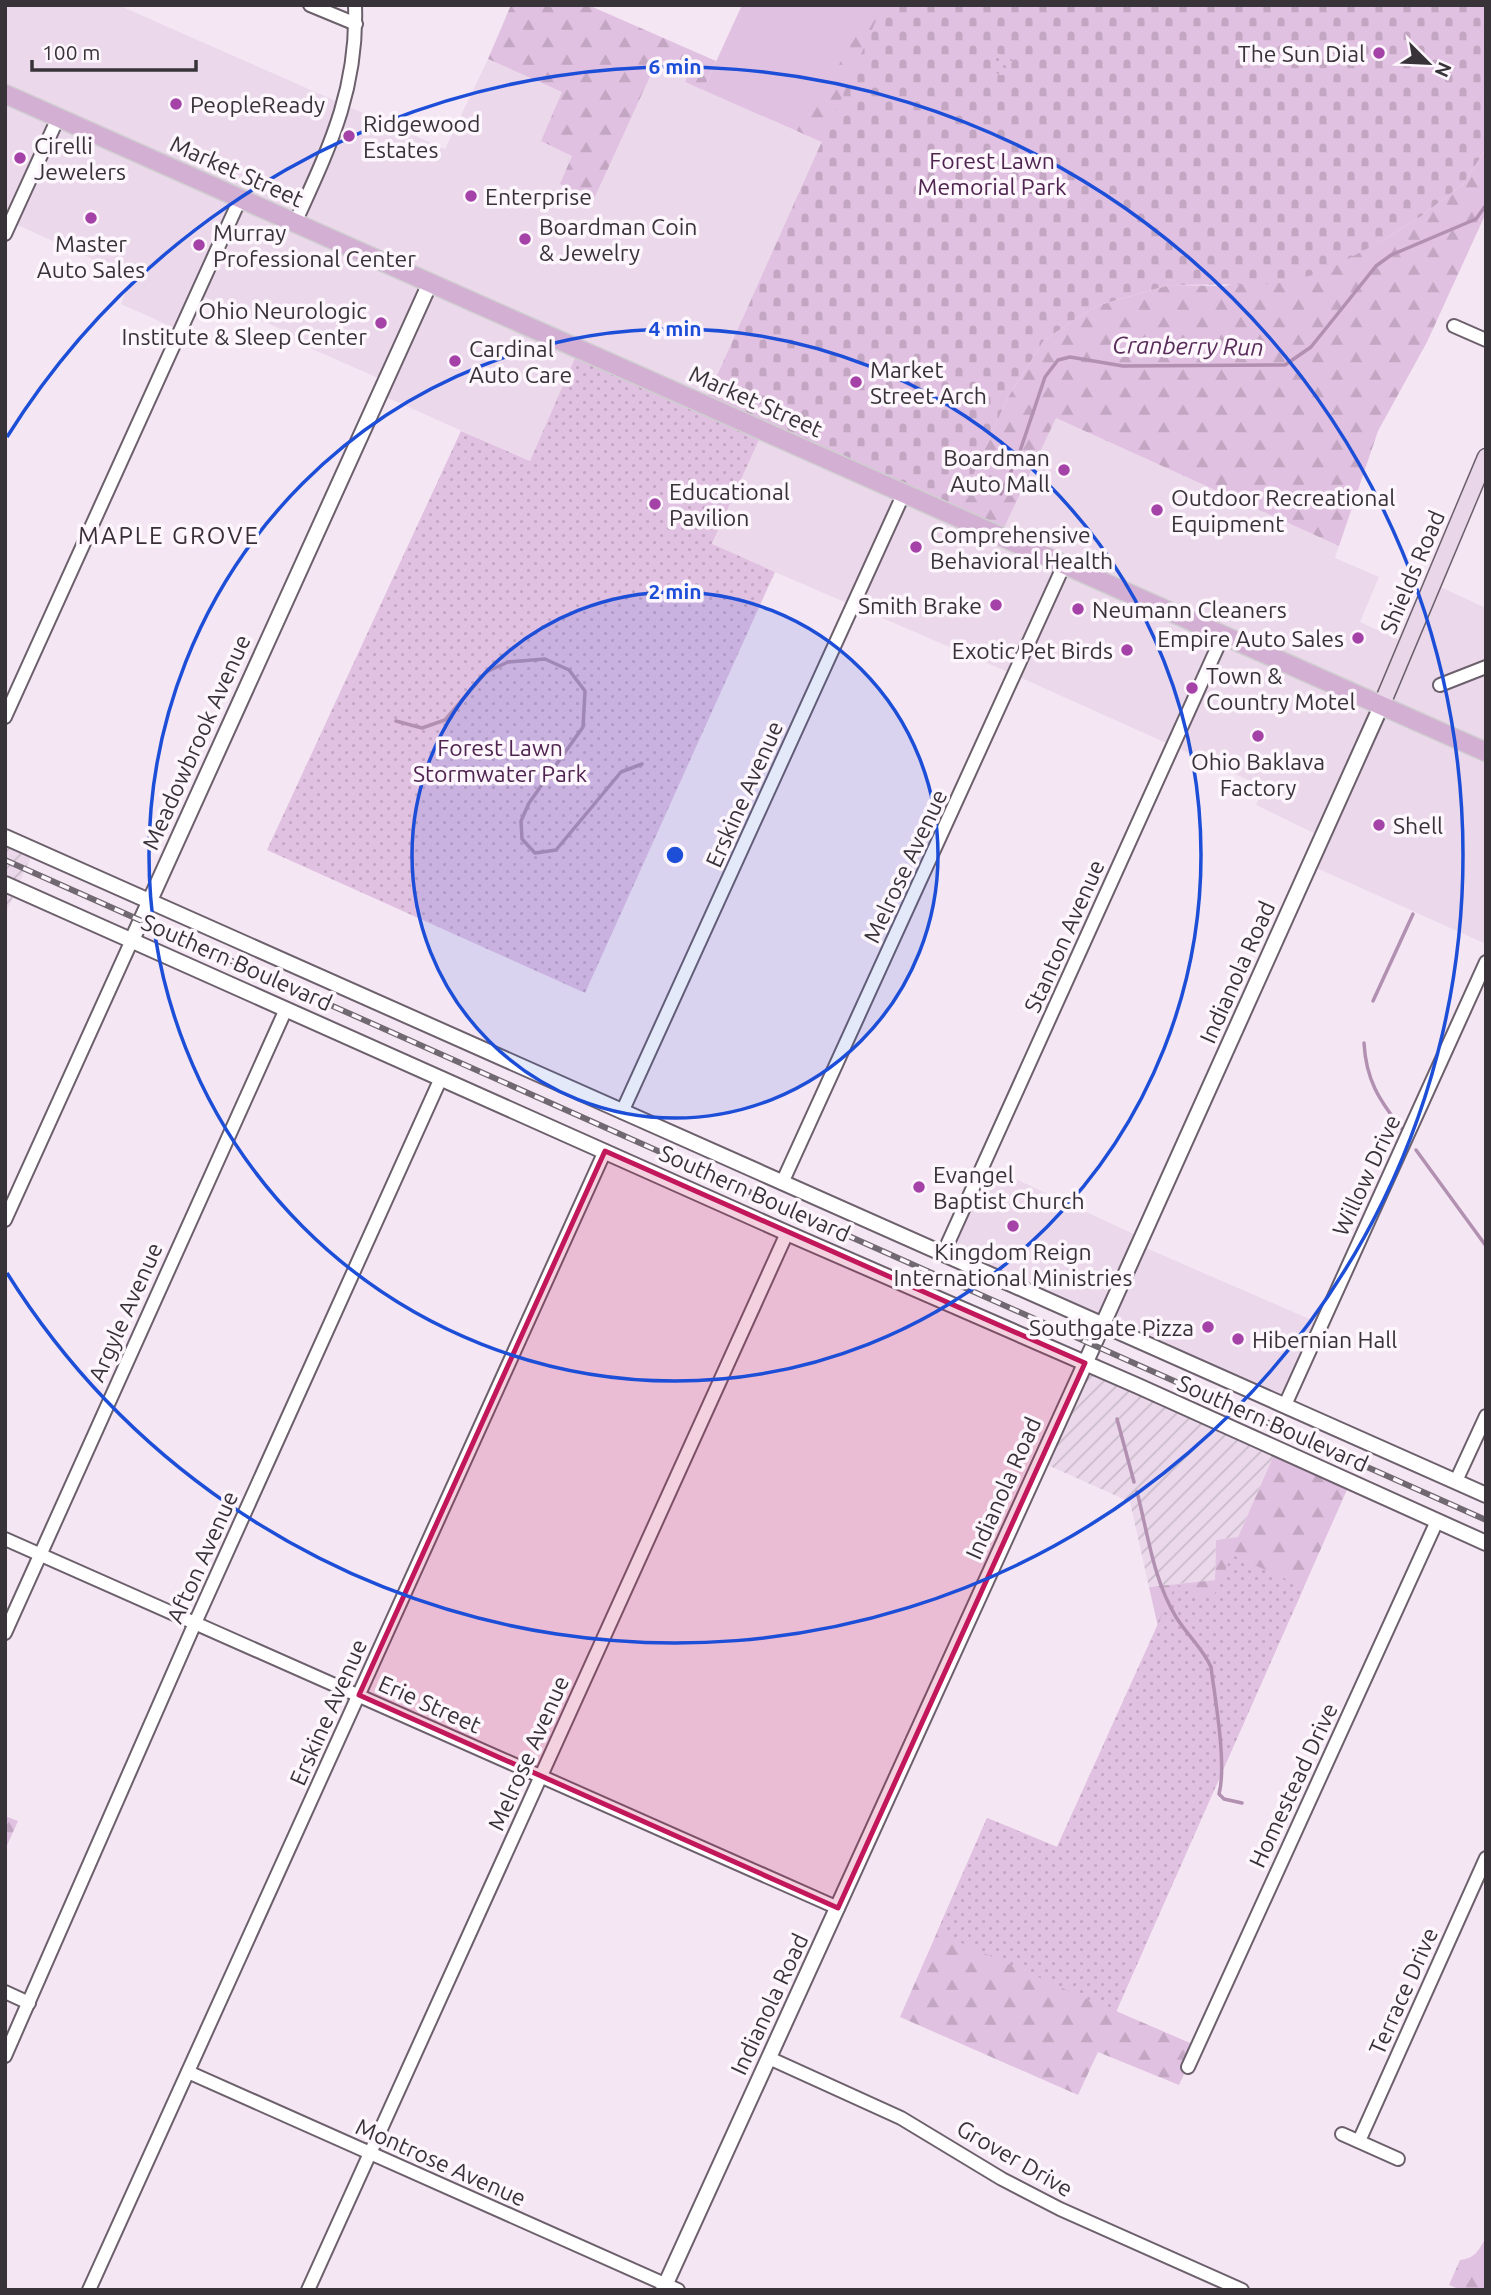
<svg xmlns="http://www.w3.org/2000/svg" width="1491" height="2295" viewBox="0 0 1491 2295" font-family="Ubuntu,sans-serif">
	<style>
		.built { fill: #ebd9eb }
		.industrial { fill: url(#industrial-furrows) }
		.grass { fill: #e1c1e1 }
		.forest { fill: url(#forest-firs) }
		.cemetery { fill: url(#cemetery-stones) }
		.park { fill: url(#park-dots) }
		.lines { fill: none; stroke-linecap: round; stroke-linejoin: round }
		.stream { stroke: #b290b1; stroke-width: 3.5 }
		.minor-casing { stroke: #6b606b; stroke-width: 16 }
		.tertiary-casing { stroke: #6b606b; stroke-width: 18 }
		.secondary-casing { stroke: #6b606b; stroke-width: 19 }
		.primary-casing { stroke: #cfcecf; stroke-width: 21 }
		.minor { stroke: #fff; stroke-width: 12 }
		.tertiary { stroke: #fff; stroke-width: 14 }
		.secondary { stroke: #e9d7e9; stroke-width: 16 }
		.primary { stroke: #d3afd4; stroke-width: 18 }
		.rail-casing { stroke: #716971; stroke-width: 6 }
		.rail { stroke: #fef6fd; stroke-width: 3.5; stroke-dasharray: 10; stroke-linecap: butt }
		.marked { fill: #c2185b; fill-opacity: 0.2; stroke: #c2185b; stroke-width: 5; stroke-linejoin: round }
		.ring { fill: none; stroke: #1d4ed8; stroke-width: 3.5 }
		.poi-dot { fill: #a542a8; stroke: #fef6fd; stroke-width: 2.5 }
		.labels { text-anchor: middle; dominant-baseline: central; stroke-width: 7; stroke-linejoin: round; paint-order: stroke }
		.poi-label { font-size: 23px; fill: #383338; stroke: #fef6fd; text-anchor: start }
		.park-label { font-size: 23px; fill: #4f2450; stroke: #fef6fd }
		.street-label { font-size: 23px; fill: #383338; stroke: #fef6fd }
		.water-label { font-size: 24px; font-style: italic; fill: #592d5a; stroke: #fef6fd }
		.neighbourhood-label { font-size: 24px; letter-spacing: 2px; fill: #392f39; stroke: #fef6fd }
		.centre { fill: #1d4ed8; stroke: #fef6fd; stroke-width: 3.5 }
		.ring-label { font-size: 21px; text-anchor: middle; font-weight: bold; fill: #1d4ed8; stroke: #fef6fd; stroke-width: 7; stroke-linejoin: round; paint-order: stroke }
	</style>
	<defs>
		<pattern id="industrial-furrows" width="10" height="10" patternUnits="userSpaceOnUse" patternTransform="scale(1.75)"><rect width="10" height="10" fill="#ebd9eb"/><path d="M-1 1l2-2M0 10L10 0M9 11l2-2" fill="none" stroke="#cabbca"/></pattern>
		<pattern id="forest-firs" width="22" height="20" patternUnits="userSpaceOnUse" patternTransform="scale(1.75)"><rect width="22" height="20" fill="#e1c1e1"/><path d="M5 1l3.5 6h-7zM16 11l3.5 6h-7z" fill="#c2a6c2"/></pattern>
		<pattern id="cemetery-stones" width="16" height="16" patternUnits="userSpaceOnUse" patternTransform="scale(1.75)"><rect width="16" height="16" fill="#e1c1e1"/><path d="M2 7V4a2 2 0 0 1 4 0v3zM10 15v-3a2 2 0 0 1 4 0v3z" fill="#c2a6c2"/></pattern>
		<pattern id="park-dots" width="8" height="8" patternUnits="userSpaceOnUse" patternTransform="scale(1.75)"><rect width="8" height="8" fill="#e1c1e1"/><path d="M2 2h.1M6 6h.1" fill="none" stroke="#c2a6c2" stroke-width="1.8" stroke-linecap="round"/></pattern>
	</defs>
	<rect width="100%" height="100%" fill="#f4e6f3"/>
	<g class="built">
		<path d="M 5,5 L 118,5 L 445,149 L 488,59 L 562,92 L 572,156 L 594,199 L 658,58 L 689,72 L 685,82 L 822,142 L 704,405 L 530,461 L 379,394 L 385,381 L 292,340 L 293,334 L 198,294 L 181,331 L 121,304 L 132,277 L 11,222 L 5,226 Z"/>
		<path d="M 1056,418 L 1339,546 L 1335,558 L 1379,577 L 1360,622 L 1406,643 L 1432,583 L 1486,608 L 1486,944 L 1310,865 L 1322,837 L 1256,805 L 1264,787 L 1015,675 L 712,545 L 763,431 Z"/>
		<path d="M 983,1164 L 1142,1238 L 1139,1245 L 1321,1324 L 1285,1405 L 943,1254 Z"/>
	</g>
	<g class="industrial">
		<path d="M 5,837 L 34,850 L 5,915 Z"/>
		<path d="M 1085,1363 L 1276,1450 L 1238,1537 L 1216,1540 L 1215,1580 L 1149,1587 L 1130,1502 L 1041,1462 Z"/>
	</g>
	<path class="grass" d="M 742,5 L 883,5 L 822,142 L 703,90 Z"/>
	<g class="forest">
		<path d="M 511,5 L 588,5 L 716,61 L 703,90 L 685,82 L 689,72 L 658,59 L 594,199 L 560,184 L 572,156 L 541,141 L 562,92 L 488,59 Z"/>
		<path d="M 868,5 L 912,5 L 704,405 L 822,142 L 797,131 L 804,114 L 832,79 Z"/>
		<path d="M 1486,149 L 1486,213 L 1427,342 L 1378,431 L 1339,546 L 1056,418 L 1000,536 L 955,516 L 1007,399 L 1044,340 L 1096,306 L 1169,285 L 1225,286 L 1380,242 L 1420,217 L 1463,184 Z"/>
		<path d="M 1276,1450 L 1350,1483 L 1116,2011 L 1197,2046 L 1179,2085 L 1098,2052 L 1078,2095 L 900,2017 L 987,1818 L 1057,1847 L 1158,1627 L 1149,1587 L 1215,1580 L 1216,1540 L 1238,1537 Z"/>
		<path d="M 5,1816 L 18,1821 L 5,1850 Z"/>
		<path d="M 1486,2237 L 1486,2290 L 1461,2290 L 1449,2285 L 1460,2260 C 1476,2258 1479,2250 1486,2237 Z"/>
	</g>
	<path class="cemetery" d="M 883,5 L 1486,5 L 1486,149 L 1463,184 L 1420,217 L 1380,242 L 1321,273 L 1275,284 L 1169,285 L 1096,306 L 1044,340 L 1007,399 L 955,516 L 704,405 Z"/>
	<g class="park">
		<path d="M 997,53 L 1013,60 L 1004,75 L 999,75 L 992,70 Z"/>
		<path d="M 579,349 L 763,431 L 712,544 L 775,572 L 585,993 L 267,850 L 461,431 L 530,461 Z"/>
		<path d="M 1232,1555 L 1304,1587 L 1116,2012 L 937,1932 L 987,1818 L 1057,1847 L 1176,1584 L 1212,1600 Z"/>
	</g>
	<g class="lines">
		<g class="stream">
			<path d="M 1001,494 L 1020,451 L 1045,377 L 1058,360 L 1070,357 L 1123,366 L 1285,365 L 1311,347 L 1376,266 L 1391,255 L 1476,219 L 1486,205"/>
			<path d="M 396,721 L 422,728 L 445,720 L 486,672 L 508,662 L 545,659 L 569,670 L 585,691 L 583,727 L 529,803 L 521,821 L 522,839 L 535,853 L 556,850 L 621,772 L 642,764"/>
			<path d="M 1373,1001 L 1413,914"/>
			<path d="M 1364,1043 C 1366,1080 1379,1100 1402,1129"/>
			<path d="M 1416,1150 L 1486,1246"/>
			<path d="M 1117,1419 L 1134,1482"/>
			<path d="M 1137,1492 C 1148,1534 1153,1579 1176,1617 C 1187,1635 1202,1647 1211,1667 C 1215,1699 1227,1764 1219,1794 L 1224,1799 L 1242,1803"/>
		</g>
		<g class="minor-casing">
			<g id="minor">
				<path d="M 310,5 L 356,24"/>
				<path d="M 295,223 C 329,148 358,90 355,5"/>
				<path d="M 5,234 L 58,118"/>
				<path d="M 1454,326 L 1486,340"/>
				<path d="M 1440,685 L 1486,667"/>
				<path d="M 5,717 L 240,199"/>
				<path d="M 622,1112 L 904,493"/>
				<path d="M 782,1183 L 1064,565"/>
				<path d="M 5,1220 L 132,940"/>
				<path d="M 943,1254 L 1223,635"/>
				<path d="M 1285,1405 L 1486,962"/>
				<path d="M 1456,1481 L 1486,1416"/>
				<path d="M 5,1539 L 838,1908"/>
				<path d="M 5,1633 L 286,1009"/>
				<path d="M 5,1992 L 29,2003"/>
				<path d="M 5,2056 L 195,1623 L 441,1078"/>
				<path d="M 769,2058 L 901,2118 L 1002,2179 L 1060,2209 L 1242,2290"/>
				<path d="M 1188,2067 L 1437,1521"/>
				<path d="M 188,2072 L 678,2290"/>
				<path d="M 1342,2134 L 1398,2159"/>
				<path d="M 1359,2141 L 1486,1858"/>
				<path d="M 89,2290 L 605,1151"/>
				<path d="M 308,2290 L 787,1233"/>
			</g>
		</g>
		<g class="tertiary-casing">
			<g id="tertiary">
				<path d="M 5,837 L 1486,1495"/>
				<path d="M 5,884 L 787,1233 L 1138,1386 L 1486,1543"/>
				<path d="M 132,940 L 430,283"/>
				<path d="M 663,2290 L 1080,1375 L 1382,704"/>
			</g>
		</g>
		<g class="secondary-casing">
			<path id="secondary" d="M 1382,704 L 1486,457"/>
		</g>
		<g class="primary-casing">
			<path id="primary" d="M 5,94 L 1486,752"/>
		</g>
		<use href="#minor" class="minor"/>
		<use href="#tertiary" class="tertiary"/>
		<use href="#secondary" class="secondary"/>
		<use href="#primary" class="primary"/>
		<g class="rail-casing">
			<path id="rail" d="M 5,860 L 1486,1520"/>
		</g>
		<use href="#rail" class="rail"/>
	</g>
	<path class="marked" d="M 605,1151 L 1085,1363 L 838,1908 L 359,1695 Z"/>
	<circle cx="675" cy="855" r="263" fill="#1d4ed8" fill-opacity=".12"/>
	<g class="ring">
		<circle cx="675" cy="855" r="263"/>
		<circle cx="675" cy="855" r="526"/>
		<path d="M7 437A788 788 0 1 1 7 1273"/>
	</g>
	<g class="poi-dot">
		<circle cx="1379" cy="53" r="7"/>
		<circle cx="176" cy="104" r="7"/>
		<circle cx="349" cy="136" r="7"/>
		<circle cx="20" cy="158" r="7"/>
		<circle cx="471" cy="196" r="7"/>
		<circle cx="91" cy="218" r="7"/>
		<circle cx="525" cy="239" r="7"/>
		<circle cx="199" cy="245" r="7"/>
		<circle cx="381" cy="323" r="7"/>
		<circle cx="455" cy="361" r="7"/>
		<circle cx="856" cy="382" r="7"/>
		<circle cx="1064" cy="470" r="7"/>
		<circle cx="655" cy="504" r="7"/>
		<circle cx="1157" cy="510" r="7"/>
		<circle cx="916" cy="547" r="7"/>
		<circle cx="996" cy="605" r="7"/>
		<circle cx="1078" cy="609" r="7"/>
		<circle cx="1358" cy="638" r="7"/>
		<circle cx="1127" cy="650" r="7"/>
		<circle cx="1192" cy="688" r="7"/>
		<circle cx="1258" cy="736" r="7"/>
		<circle cx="1379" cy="825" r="7"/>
		<circle cx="919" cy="1187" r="7"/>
		<circle cx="1013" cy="1226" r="7"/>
		<circle cx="1208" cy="1327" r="7"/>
		<circle cx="1238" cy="1339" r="7"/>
	</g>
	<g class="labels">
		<g class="poi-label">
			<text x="1365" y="53" text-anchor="end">The Sun Dial</text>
			<text x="190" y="104">PeopleReady</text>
			<text x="363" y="123">Ridgewood<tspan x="363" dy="26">Estates</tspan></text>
			<text x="34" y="145">Cirelli<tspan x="34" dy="26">Jewelers</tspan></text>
			<text x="485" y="196">Enterprise</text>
			<text x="539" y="226">Boardman Coin<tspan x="539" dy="26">&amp; Jewelry</tspan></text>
			<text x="213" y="232">Murray<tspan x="213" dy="26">Professional Center</tspan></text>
			<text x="91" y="243" text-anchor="middle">Master<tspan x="91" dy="26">Auto Sales</tspan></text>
			<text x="367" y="310" text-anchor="end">Ohio Neurologic<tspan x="367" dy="26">Institute &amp; Sleep Center</tspan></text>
			<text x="469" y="348">Cardinal<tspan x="469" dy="26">Auto Care</tspan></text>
			<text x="870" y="369">Market<tspan x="870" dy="26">Street Arch</tspan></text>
			<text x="1050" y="457" text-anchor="end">Boardman<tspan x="1050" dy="26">Auto Mall</tspan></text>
			<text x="669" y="491">Educational<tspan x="669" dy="26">Pavilion</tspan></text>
			<text x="1171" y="497">Outdoor Recreational<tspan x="1171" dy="26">Equipment</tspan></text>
			<text x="930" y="534">Comprehensive<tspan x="930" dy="26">Behavioral Health</tspan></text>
			<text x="982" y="605" text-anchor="end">Smith Brake</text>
			<text x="1092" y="609">Neumann Cleaners</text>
			<text x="1344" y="638" text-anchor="end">Empire Auto Sales</text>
			<text x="1113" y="650" text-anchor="end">Exotic Pet Birds</text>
			<text x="1206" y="675">Town &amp;<tspan x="1206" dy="26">Country Motel</tspan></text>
			<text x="1258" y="761" text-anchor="middle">Ohio Baklava<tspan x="1258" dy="26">Factory</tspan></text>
			<text x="1393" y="825">Shell</text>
			<text x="933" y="1174">Evangel<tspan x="933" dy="26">Baptist Church</tspan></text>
			<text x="1013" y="1251" text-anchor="middle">Kingdom Reign<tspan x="1013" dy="26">International Ministries</tspan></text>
			<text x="1194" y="1327" text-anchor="end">Southgate Pizza</text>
			<text x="1252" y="1339">Hibernian Hall</text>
		</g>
		<g class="park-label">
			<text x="992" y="160">Forest Lawn<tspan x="992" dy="26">Memorial Park</tspan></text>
			<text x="500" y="747">Forest Lawn<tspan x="500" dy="26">Stormwater Park</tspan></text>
		</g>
		<g class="street-label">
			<text transform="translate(237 171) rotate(24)">Market Street</text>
			<text transform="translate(756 401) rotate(24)">Market Street</text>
			<text transform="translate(1412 572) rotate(-67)">Shields Road</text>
			<text transform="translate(196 742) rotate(-66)">Meadowbrook Avenue</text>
			<text transform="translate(744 794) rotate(-66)">Erskine Avenue</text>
			<text transform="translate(905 866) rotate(-65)">Melrose Avenue</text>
			<text transform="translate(1064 936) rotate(-66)">Stanton Avenue</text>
			<text transform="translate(237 962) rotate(24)">Southern Boulevard</text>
			<text transform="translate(1237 972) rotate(-66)">Indianola Road</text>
			<text transform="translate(1366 1175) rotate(-65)">Willow Drive</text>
			<text transform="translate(755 1193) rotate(24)">Southern Boulevard</text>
			<text transform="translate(125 1312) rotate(-66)">Argyle Avenue</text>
			<text transform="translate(1273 1423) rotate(24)">Southern Boulevard</text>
			<text transform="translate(1003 1488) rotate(-66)">Indianola Road</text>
			<text transform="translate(202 1557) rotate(-66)">Afton Avenue</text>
			<text transform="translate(430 1704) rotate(24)">Erie Street</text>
			<text transform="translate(328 1712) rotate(-66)">Erskine Avenue</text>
			<text transform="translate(528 1753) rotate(-66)">Melrose Avenue</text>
			<text transform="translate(1293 1785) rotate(-65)">Homestead Drive</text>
			<text transform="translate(1403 1991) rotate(-66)">Terrace Drive</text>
			<text transform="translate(769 2004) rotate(-65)">Indianola Road</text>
			<text transform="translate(1015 2158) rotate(30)">Grover Drive</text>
			<text transform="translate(441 2162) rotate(24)">Montrose Avenue</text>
		</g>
		<g class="water-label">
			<text transform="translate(1188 346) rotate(1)">Cranberry Run</text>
		</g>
		<g class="neighbourhood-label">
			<text x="169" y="535">MAPLE GROVE</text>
		</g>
	</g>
	<circle cx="675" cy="855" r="10" class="centre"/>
	<g class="ring-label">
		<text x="675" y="74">6 min</text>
		<text x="675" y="336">4 min</text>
		<text x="675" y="599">2 min</text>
	</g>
	<rect width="1491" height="2295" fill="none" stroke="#383338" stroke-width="14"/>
	<g transform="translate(1428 63) rotate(114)" stroke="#fef6fd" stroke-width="5" paint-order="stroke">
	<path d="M0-5L12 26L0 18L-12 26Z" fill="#383338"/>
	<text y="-10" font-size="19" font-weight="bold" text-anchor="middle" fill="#383338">N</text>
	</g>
	<path d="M32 60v10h164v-10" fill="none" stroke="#383338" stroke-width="3.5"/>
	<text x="42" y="60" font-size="21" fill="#383338" stroke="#fef6fd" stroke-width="5" paint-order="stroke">100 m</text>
</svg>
